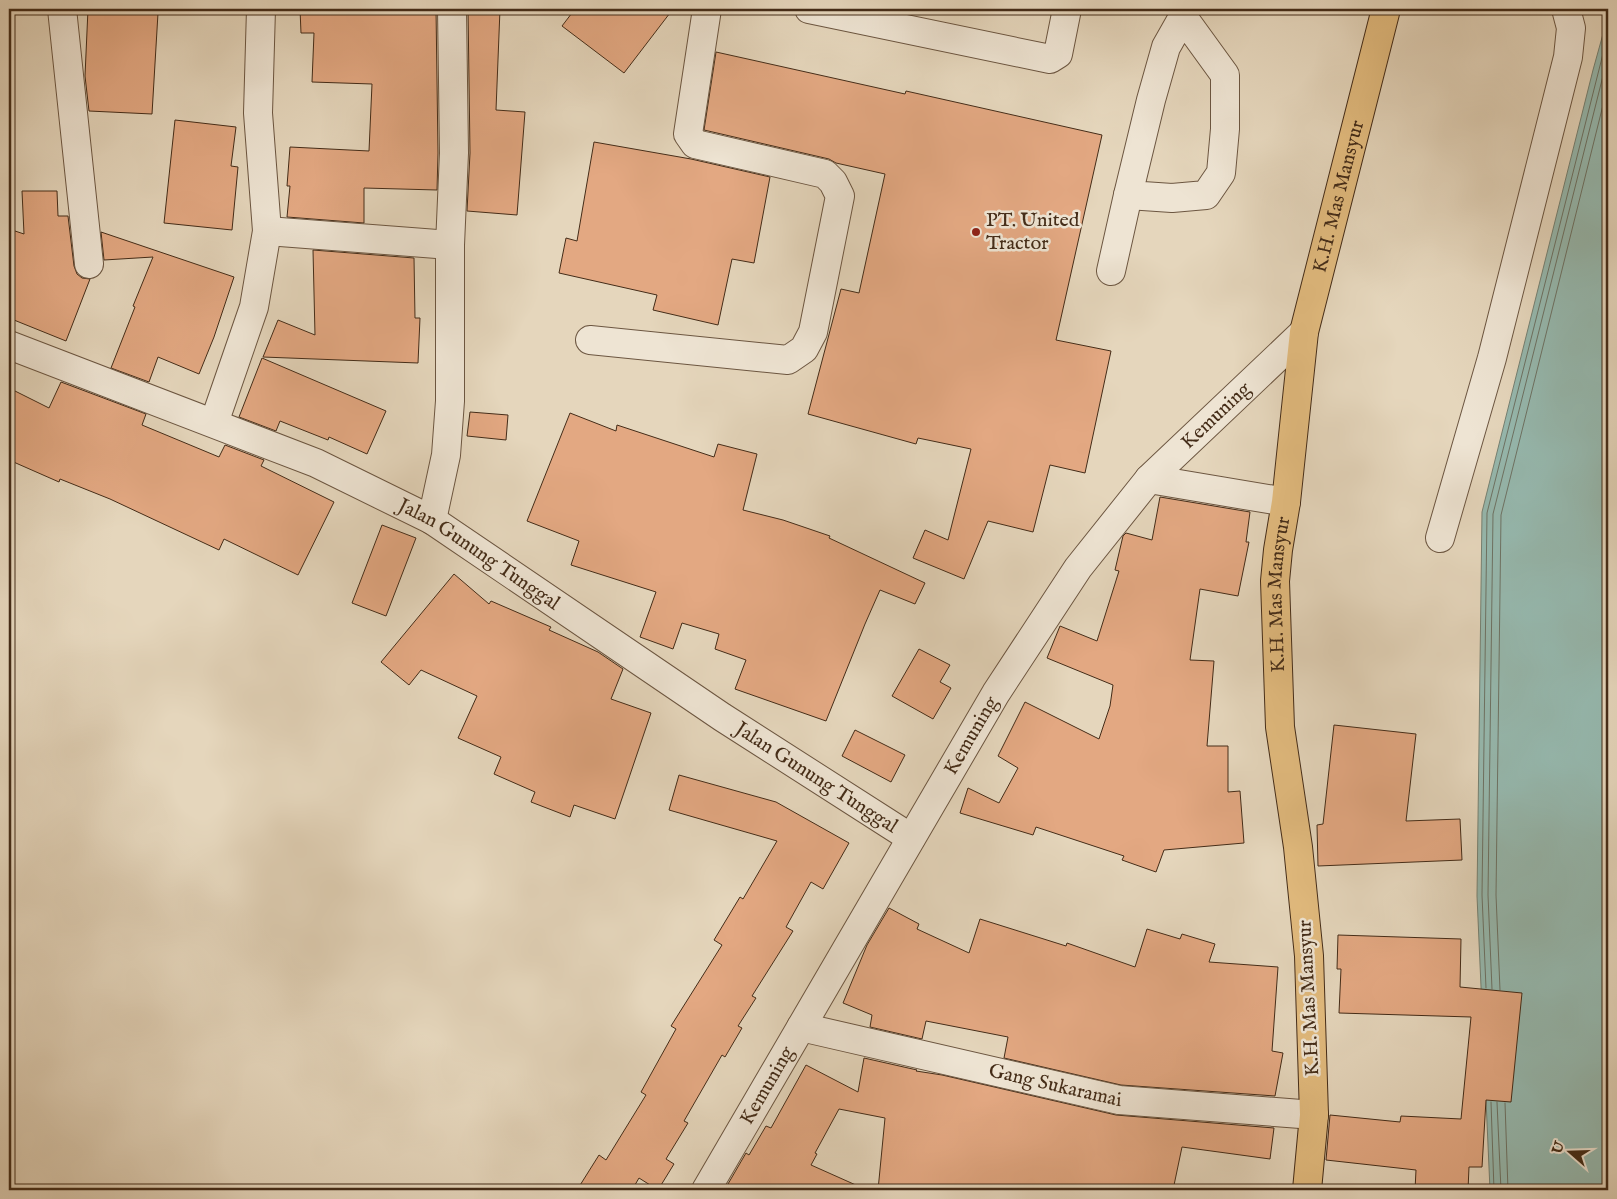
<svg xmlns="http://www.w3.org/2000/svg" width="1617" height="1199" viewBox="0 0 1617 1199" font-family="'IM FELL English',serif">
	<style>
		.water { fill: #96b9af; stroke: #758173 }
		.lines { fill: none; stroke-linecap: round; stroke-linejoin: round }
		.shore { stroke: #6d7264; stroke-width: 1 }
		.building { fill: #e3a882; stroke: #442c18 }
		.minor-casing { stroke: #6c5641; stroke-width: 30 }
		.major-casing { stroke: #442c18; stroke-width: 30 }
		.minor { stroke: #eee4d3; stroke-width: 28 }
		.major { stroke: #e2bb7e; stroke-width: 28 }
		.poi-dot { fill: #8f2418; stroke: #eee4d3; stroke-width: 2 }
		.labels { text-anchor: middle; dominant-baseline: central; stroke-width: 5; stroke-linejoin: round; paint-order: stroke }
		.street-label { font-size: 20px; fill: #442c18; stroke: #eee4d3 }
		.poi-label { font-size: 20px; fill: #442c18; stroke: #eee4d3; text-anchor: start }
	</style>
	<rect width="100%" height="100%" fill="#e5d6bc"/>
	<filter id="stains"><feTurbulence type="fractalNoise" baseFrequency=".004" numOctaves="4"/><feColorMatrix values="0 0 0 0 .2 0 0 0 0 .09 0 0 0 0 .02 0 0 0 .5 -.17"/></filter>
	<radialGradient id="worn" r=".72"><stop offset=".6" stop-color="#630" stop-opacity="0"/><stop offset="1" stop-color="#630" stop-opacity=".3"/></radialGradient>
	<path class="water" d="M 1608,16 L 1608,1190 L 1490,1190 L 1477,896 L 1482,512 L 1593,70 Z"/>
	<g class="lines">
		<g class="shore">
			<path d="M 1486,988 L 1482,895 L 1487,513 L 1608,34"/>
			<path d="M 1492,989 L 1488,895 L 1493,514 L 1608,56"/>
			<path d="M 1500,990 L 1496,895 L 1501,515 L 1608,85"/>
			<path d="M 1491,1102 L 1494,1190"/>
			<path d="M 1497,1102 L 1501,1190"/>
			<path d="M 1505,1103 L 1508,1190"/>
		</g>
	</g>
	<g class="building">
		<path d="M 88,9 L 158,13 L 152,114 L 89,111 L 85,76 Z"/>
		<path d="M 300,9 L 436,9 L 438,153 L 437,190 L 364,188 L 364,223 L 287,217 L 290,186 L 287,186 L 290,147 L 369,151 L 372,84 L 312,82 L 314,33 L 301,33 Z"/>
		<path d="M 468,9 L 500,9 L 496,110 L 525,112 L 517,215 L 467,211 L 470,153 Z"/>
		<path d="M 575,9 L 673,9 L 624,73 L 562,26 Z"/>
		<path d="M 716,52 L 905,94 L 906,91 L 1102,135 L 1056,340 L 1111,351 L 1085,473 L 1050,465 L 1033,532 L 988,521 L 964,579 L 913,558 L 925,530 L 948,540 L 971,449 L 918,438 L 916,444 L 808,414 L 841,289 L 859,293 L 885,174 L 836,163 L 829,159 L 704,130 Z"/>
		<path d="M 175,120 L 236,127 L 231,166 L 238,167 L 232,230 L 164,223 Z"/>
		<path d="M 594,142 L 691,159 L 770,177 L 754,263 L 732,259 L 718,325 L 653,310 L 657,295 L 559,273 L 566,238 L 577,241 Z"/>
		<path d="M 22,191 L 57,191 L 58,216 L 68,216 L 74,266 L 77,274 L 82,278 L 90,279 L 66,341 L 9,318 L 9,229 L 24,234 Z"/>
		<path d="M 101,232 L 234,277 L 214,337 L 199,374 L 158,357 L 149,382 L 111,368 L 135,307 L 133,306 L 153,257 L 104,260 Z"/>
		<path d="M 313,250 L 414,258 L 415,318 L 420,318 L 418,363 L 263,357 L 278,320 L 315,335 Z"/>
		<path d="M 262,358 L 386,411 L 367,454 L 329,437 L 328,440 L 280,421 L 276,431 L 239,417 Z"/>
		<path d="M 61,382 L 146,414 L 142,425 L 219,457 L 225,445 L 264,460 L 261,466 L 334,502 L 298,575 L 224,539 L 219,550 L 110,499 L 60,479 L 59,482 L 9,460 L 9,388 L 49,408 Z"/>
		<path d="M 470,412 L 508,415 L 506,440 L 467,436 Z"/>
		<path d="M 570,413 L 616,431 L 617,425 L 714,457 L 718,444 L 757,454 L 743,510 L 783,520 L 830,536 L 829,538 L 925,583 L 915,604 L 880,590 L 865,624 L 826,721 L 735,689 L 746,660 L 715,649 L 719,634 L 682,623 L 673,649 L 640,637 L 656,592 L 571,565 L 579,541 L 527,521 Z"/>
		<path d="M 1160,497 L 1250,512 L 1246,542 L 1249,542 L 1238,596 L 1200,589 L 1190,660 L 1214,661 L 1207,746 L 1228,746 L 1228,792 L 1240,791 L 1244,843 L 1164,850 L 1156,872 L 1122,860 L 1124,856 L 1036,827 L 1033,835 L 960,813 L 968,788 L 999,803 L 1018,768 L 998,756 L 1025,702 L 1099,739 L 1110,706 L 1113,685 L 1047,658 L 1060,626 L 1097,641 L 1119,571 L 1115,570 L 1123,536 L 1126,533 L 1152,540 Z"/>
		<path d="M 382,525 L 416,538 L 386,616 L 352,603 Z"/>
		<path d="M 454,574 L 489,604 L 491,601 L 551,627 L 549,630 L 598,652 L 623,669 L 611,699 L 651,713 L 615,819 L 574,805 L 570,817 L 531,802 L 535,792 L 494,774 L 501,757 L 458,738 L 477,696 L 421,670 L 409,685 L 381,662 Z"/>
		<path d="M 919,649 L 950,665 L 940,682 L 951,688 L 933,719 L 892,696 Z"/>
		<path d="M 1334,725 L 1416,734 L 1406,821 L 1460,819 L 1462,860 L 1318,866 L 1317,825 L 1323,824 Z"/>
		<path d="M 855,730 L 905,755 L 891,782 L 842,756 Z"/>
		<path d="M 679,775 L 776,802 L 849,843 L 823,889 L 811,882 L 786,927 L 793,931 L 752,996 L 756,998 L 738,1026 L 742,1028 L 725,1057 L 722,1055 L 684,1121 L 688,1123 L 666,1159 L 674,1164 L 658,1190 L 639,1178 L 632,1190 L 577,1190 L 599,1155 L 606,1160 L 646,1095 L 641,1092 L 676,1029 L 671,1026 L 722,945 L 714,940 L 740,897 L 743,899 L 777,841 L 669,810 Z"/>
		<path d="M 889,908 L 919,924 L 917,929 L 969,953 L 980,919 L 1066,946 L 1067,943 L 1135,967 L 1147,929 L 1180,939 L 1182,934 L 1215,944 L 1209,962 L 1278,967 L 1272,1051 L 1283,1053 L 1275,1096 L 1121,1085 L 1004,1058 L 1008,1037 L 926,1021 L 922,1039 L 870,1027 L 872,1015 L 843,1003 L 867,945 Z"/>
		<path d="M 1338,935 L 1461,939 L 1460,987 L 1522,993 L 1511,1102 L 1486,1100 L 1482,1167 L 1469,1167 L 1468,1190 L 1415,1190 L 1416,1170 L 1326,1160 L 1330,1115 L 1400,1122 L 1401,1116 L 1461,1119 L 1471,1017 L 1339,1013 L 1341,969 L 1337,969 Z"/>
		<path d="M 864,1058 L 917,1070 L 916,1071 L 942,1075 L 1116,1115 L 1274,1128 L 1270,1159 L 1182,1147 L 1173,1190 L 878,1190 L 885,1118 L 839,1109 L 815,1153 L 817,1154 L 811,1165 L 867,1190 L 738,1190 L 728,1184 L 746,1153 L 749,1155 L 766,1126 L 771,1128 L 806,1065 L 858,1092 Z"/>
	</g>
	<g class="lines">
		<g class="minor-casing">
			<g id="minor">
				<path d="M 62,9 L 89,264"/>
				<path d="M 809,9 L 1050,59 L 1058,54 L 1067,9"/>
				<path d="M 1183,17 L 1225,75 L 1225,129 L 1221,173 L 1206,195 L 1172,198 L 1128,195 L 1151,100 L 1166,47 Z"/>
				<path d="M 267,231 L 450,245"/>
				<path d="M 1111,271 L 1128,195"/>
				<path d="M 590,340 L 788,360 L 804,349 L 813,332 L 840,196 L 833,182 L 825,174 L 695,144 L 688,134 L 707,9"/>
				<path id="s1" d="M 9,345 L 316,463 L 432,520 L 722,717 L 911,838"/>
				<path d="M 214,423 L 254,307 L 267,231 L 258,113 L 261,9"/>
				<path d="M 1149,479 L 1286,502"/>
				<path d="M 432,520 L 446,455 L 450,401 L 450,245 L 454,153 L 452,9"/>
				<path d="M 1440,538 L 1492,358 L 1568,57 L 1571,28 L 1566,9"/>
				<path id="s2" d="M 801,1027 L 1119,1100 L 1314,1115"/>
				<path id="s3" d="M 706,1190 L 996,693 L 1078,568 L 1149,479 L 1304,332"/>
			</g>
		</g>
		<g class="major-casing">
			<g id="major">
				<path id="s4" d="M 1307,1190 L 1314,1115 L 1309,956 L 1298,847 L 1280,727 L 1275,581 L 1278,550 L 1286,502 L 1304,332 L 1386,9"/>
			</g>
		</g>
		<use href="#minor" class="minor"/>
		<use href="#major" class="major"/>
	</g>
	<circle class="poi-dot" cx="976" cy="232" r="5"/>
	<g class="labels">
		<g class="street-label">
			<text stroke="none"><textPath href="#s4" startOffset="1002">K.H. Mas Mansyur</textPath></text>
			<text stroke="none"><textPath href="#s3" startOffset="931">Kemuning</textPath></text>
			<text stroke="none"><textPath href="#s1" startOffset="516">Jalan Gunung Tunggal</textPath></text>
			<text stroke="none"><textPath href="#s4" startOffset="598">K.H. Mas Mansyur</textPath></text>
			<text stroke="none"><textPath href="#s3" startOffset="526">Kemuning</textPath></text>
			<text stroke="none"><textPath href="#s1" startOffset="921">Jalan Gunung Tunggal</textPath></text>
			<text transform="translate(1309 998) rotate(-93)">K.H. Mas Mansyur</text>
			<text stroke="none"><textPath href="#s2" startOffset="261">Gang Sukaramai</textPath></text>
			<text stroke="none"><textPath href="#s3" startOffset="121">Kemuning</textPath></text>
		</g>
		<g class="poi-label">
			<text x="986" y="220">PT. United<tspan x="986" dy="23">Tractor</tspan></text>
		</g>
	</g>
	<rect width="1617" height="1199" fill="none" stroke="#e5d6bc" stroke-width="30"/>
	<rect x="10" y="10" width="1597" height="1179" fill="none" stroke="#442c18" stroke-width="2.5"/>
	<rect x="15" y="15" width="1587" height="1169" fill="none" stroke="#442c18"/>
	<g transform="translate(1570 1152) rotate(290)" stroke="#eee4d3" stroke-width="4" paint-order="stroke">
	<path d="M0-4L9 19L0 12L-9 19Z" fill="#442c18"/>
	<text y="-8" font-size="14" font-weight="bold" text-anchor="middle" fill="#442c18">U</text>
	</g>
	<rect width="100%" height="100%" filter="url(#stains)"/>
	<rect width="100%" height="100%" fill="url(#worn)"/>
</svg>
